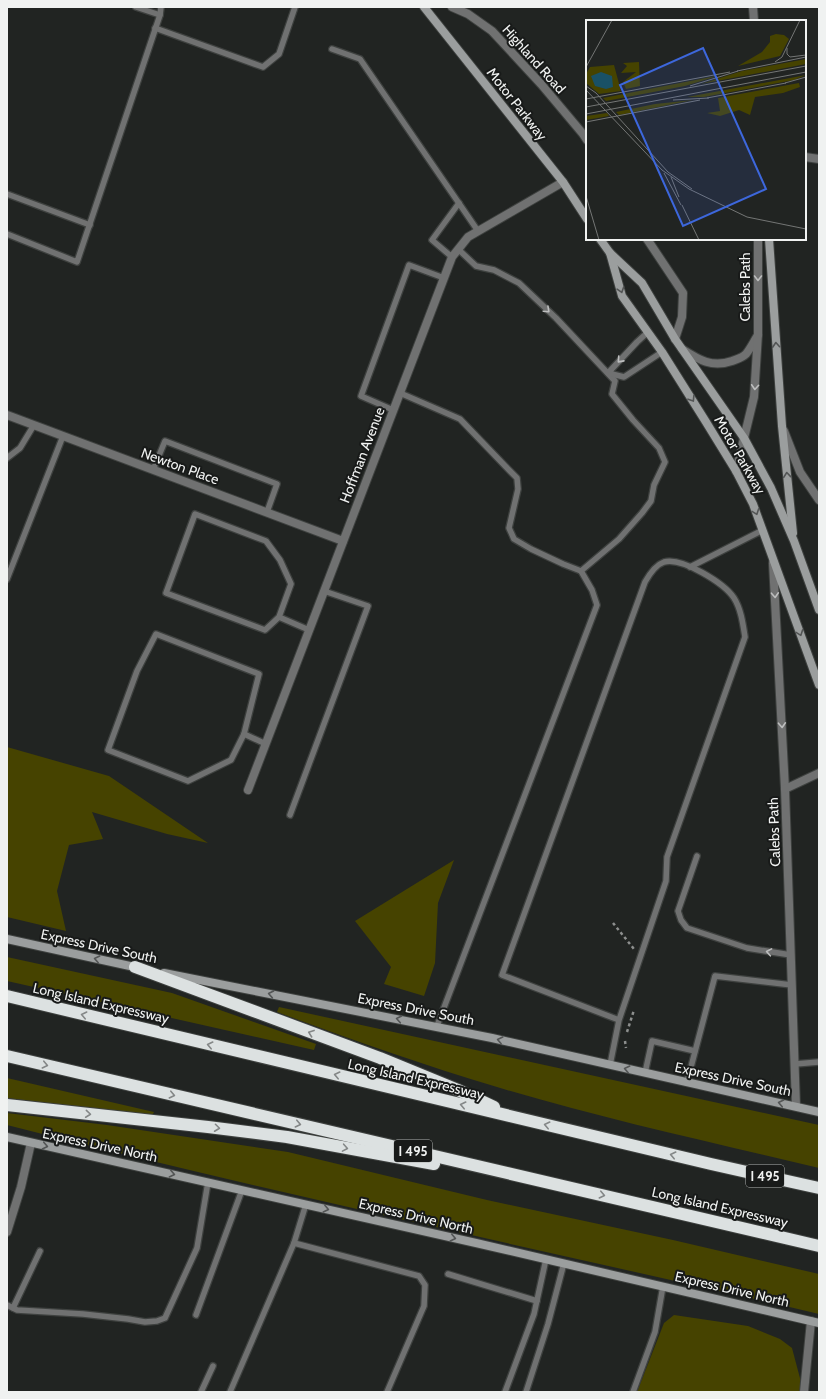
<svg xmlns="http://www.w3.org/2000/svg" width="826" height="1399" viewBox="0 0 826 1399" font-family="Cabin,sans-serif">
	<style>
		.green { fill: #464300 }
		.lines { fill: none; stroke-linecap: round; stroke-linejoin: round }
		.service-casing { stroke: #3e413f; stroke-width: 8 }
		.minor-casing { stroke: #3e413f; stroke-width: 10 }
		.tertiary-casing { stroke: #3e413f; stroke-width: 10 }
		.secondary-casing { stroke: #3e413f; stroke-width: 10 }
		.motorway-casing { stroke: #3e413f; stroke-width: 14 }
		.path { stroke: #8d8f8e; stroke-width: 2.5; stroke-dasharray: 3 3; stroke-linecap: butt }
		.service { stroke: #707171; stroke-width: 5.5 }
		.minor { stroke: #707171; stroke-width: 8 }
		.tertiary { stroke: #707171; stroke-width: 8 }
		.secondary { stroke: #9b9e9e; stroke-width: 8 }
		.motorway { stroke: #dce1e1; stroke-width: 12 }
		.oneway { stroke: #bdbebe }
		.oneway2 { stroke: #535555 }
		.oneway3 { stroke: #848787 }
		.labels { text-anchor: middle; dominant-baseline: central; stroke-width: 4; stroke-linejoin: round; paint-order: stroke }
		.shield { fill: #181a19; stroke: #afb1b0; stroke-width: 1 }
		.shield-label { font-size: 13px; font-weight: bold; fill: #f0f2f1 }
		.street-label { font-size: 14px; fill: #f0f2f1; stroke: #181a19 }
		.inset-road { fill: none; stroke: #747675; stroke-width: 1 }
		.view { fill: #3d67dc; fill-opacity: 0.15; stroke: #3d67dc; stroke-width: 2 }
		.inset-edge { fill: none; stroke: #f0f2f1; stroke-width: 2 }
	</style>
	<rect width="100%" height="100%" fill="#212422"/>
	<g class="green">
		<path d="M 7,747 L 109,776 L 208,843 L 167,834 L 92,812 L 103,839 L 69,845 L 57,891 L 66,931 L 7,917 Z"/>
		<path d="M 454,860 L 438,903 L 435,963 L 424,996 L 384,984 L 391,967 L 355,921 Z"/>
		<path d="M 7,957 L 172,993 L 316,1044 L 314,1050 L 7,981 Z"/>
		<path d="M 279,1007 L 819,1125 L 819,1168 C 711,1142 603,1119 497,1087 C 423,1065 350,1039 277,1012 Z"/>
		<path d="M 7,1078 L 154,1112 L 152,1116 L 7,1098 Z"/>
		<path d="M 7,1113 L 107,1125 L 288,1152 L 487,1200 L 673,1240 L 819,1274 L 819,1314 C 548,1251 276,1194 7,1125 Z"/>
		<path d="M 674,1315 L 748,1326 L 780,1339 L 792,1348 L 801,1382 L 800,1392 L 637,1392 L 664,1323 Z"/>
	</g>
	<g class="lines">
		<g class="service-casing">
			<g id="service">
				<path d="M 136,7 L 160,15"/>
				<path d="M 155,28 L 263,67 L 279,54 L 295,7"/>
				<path d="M 332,49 L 360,59 L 478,231"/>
				<path d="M 7,194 L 90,225"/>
				<path d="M 7,234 L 77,262 L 160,15 L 161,7"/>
				<path d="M 458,249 L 476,266 L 494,270 L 519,283 L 556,318 L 615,381 L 612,394 L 633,420 L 659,448 L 665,462 L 654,485 L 651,501 L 642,513 L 619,539 L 581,571"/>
				<path d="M 452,257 L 432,240 L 459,203"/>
				<path d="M 648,332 L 637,342 L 608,373 L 624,377 L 662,352"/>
				<path d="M 400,393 L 460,419 L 510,471 L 517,478 L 518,489 L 509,528 L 514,539 L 531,549 L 563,564 L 581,571 L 592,590 L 597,605 L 437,1026"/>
				<path d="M 393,410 L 361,396 L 409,265 L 444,278"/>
				<path d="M 7,458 L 20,448 L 34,425"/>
				<path d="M 153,470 L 165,441 L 277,484 L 267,512"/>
				<path d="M 690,567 L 763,530"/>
				<path d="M 7,579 L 63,436"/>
				<path d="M 279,617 L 291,584 L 280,560 L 266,541 L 195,514 L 166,593 L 265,630 L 279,617 L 309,630"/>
				<path d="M 156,634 L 259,674 L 244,734 L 231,760 L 188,781 L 108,750 L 137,671 Z"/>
				<path d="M 244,734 L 266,744"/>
				<path d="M 290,815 L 368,606 L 324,591"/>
				<path d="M 697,856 L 678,911 L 681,920 L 687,928 L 747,948 L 791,955"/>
				<path d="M 795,1064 L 819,1062"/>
				<path d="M 610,1065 L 619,1020 L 666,881 L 667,857 L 745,637 C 743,624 741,609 734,598 C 724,583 682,557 664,562 C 655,565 649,575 645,582 L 502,975 L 619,1020"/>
				<path d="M 645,1073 L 652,1041 L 695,1051"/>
				<path d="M 687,1082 L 715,976 L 792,985"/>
				<path d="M 294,1243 L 419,1276 L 425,1285 L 424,1306 L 387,1392"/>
				<path d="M 448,1274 L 537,1301"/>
				<path d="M 7,1305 L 17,1310 L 83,1314 L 128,1319 L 145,1322 L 157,1321 L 165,1318 L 197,1248 L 208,1182"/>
				<path d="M 13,1308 L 40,1251"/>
				<path d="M 196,1315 L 242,1190"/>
				<path d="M 201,1392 L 213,1366"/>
				<path d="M 230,1392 L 294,1243 L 306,1204"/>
				<path d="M 505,1392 L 534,1314 L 546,1259"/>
				<path d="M 526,1392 L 548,1324 L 564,1263"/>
				<path d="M 633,1392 L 655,1332 L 663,1286"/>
			</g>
		</g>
		<g class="minor-casing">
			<g id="minor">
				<path d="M 452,7 L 468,14 L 492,31 L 541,84 L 583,134 L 587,140"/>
				<path d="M 805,157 L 819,159"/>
				<path d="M 647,239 L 683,293 L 682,317 L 675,339"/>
				<path d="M 7,415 L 343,541"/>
				<path d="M 784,431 L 800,472 L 819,500"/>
				<path d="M 773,563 L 785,789 L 796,1106"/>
				<path d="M 785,789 L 819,773"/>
				<path d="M 248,790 L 452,257 L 468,237 L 563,182"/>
				<path d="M 7,1232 L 21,1187 L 31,1143"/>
				<path d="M 804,1392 L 811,1321"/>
			</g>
		</g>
		<g class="tertiary-casing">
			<g id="tertiary">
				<path d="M 753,7 L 754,21"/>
				<path d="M 682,349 C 699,360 712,368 732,361 C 737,359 742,358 746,354 C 751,348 754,341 758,335"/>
				<path d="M 736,471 L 754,397 L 758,334 L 758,239"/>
			</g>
		</g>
		<g class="secondary-casing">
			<g id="secondary">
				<path d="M 424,7 L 563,182 L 587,219"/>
				<path d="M 600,239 L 610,253 L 642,283 L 675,339 L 744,438 L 771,488 L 794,541 L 819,610"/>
				<path d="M 769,239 L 782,426 L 793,533"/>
				<path d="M 610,253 L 622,296 L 662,352 L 706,422 L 736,471 L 753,504 L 819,685"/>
				<path d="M 7,939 L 139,968"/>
				<path d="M 164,973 L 492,1038 L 819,1112"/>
				<path d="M 7,1137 L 476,1243 L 819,1323"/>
			</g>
		</g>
		<g class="motorway-casing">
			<g id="motorway">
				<path d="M 135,967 L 380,1058 L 458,1090 L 494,1107"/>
				<path d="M 7,996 L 711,1164 L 819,1188"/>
				<path d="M 7,1056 L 819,1246"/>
				<path d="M 7,1105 L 208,1127 L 287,1137 L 434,1164"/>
			</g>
		</g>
		<g class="path">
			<path d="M 613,923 L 634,949"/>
			<path d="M 627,1032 L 634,1010"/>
			<path d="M 625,1041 L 626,1048"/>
		</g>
		<use href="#service" class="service"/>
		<use href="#minor" class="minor"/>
		<use href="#tertiary" class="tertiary"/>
		<use href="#secondary" class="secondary"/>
		<use href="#motorway" class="motorway"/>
	</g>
	<defs><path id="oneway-chevron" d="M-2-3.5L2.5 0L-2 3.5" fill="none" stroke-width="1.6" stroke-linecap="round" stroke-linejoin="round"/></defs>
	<g class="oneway">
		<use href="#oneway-chevron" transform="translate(758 278) rotate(90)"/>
		<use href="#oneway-chevron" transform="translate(547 310) rotate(43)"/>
		<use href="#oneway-chevron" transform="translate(620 360) rotate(132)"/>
		<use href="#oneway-chevron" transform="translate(755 387) rotate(94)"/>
		<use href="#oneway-chevron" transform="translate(775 595) rotate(87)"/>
		<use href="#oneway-chevron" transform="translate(782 725) rotate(87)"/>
		<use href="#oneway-chevron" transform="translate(769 952) rotate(-170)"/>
	</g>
	<g class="oneway2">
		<use href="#oneway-chevron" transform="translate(621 290) rotate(72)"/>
		<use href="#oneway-chevron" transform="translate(776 345) rotate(-94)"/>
		<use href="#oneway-chevron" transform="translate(692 399) rotate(58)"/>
		<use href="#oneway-chevron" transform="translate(787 475) rotate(-96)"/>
		<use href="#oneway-chevron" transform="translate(756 512) rotate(70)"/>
		<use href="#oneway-chevron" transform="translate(800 633) rotate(70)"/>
		<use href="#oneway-chevron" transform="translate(97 959) rotate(-168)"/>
		<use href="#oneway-chevron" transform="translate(271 994) rotate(-169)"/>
		<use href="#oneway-chevron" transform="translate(399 1019) rotate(-169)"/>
		<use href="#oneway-chevron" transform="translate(500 1040) rotate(-167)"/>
		<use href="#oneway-chevron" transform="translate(627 1069) rotate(-167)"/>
		<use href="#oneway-chevron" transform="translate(781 1103) rotate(-168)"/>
		<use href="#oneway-chevron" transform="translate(45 1146) rotate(12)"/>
		<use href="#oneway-chevron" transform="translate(172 1174) rotate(12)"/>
		<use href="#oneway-chevron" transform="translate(326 1209) rotate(13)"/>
		<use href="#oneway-chevron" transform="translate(453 1238) rotate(13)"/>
	</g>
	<g class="oneway3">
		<use href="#oneway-chevron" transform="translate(84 1015) rotate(-167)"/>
		<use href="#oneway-chevron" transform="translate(311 1033) rotate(-160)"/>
		<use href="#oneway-chevron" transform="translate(210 1045) rotate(-167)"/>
		<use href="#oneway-chevron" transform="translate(45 1065) rotate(13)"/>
		<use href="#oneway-chevron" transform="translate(337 1075) rotate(-167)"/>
		<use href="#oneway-chevron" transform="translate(172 1095) rotate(13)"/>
		<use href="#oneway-chevron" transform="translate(463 1105) rotate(-167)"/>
		<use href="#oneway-chevron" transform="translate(88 1114) rotate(6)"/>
		<use href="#oneway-chevron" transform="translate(298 1124) rotate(13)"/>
		<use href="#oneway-chevron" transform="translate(547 1125) rotate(-167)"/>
		<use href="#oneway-chevron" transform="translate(217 1128) rotate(7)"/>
		<use href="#oneway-chevron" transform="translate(345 1148) rotate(10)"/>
		<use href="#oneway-chevron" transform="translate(673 1155) rotate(-167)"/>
		<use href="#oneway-chevron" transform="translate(602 1195) rotate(13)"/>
	</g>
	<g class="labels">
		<g class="shield">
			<rect x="394" y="1140" width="38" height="22" rx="3"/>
			<rect x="746" y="1165" width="38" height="22" rx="3"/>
		</g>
		<g class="shield-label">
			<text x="413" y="1151">I 495</text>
			<text x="765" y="1176">I 495</text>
		</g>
		<g class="street-label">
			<text transform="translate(534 59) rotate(48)">Highland Road</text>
			<text transform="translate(517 104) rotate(52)">Motor Parkway</text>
			<text transform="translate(745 287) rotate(-90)">Calebs Path</text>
			<text transform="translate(362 455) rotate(-69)">Hoffman Avenue</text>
			<text transform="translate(740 455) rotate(60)">Motor Parkway</text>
			<text transform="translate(180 466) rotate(20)">Newton Place</text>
			<text transform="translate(774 832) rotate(-92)">Calebs Path</text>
			<text transform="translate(99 946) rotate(12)">Express Drive South</text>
			<text transform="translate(101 1003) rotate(13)">Long Island Expressway</text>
			<text transform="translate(416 1009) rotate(11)">Express Drive South</text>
			<text transform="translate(416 1079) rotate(13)">Long Island Expressway</text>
			<text transform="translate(733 1079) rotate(12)">Express Drive South</text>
			<text transform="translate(100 1145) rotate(12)">Express Drive North</text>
			<text transform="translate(720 1207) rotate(13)">Long Island Expressway</text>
			<text transform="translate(416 1216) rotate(13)">Express Drive North</text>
			<text transform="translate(732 1289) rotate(13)">Express Drive North</text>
		</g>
	</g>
	<g transform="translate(586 20)">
		<rect width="220" height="220" fill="#212422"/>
		<path d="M 190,14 L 198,15 L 203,19 L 194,36 L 152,46 L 176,32 L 184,22 L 184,16 ZM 220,39 L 220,44 L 115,64 L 156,51 ZM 53,42 L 54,66 L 40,69 L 37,62 L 50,52 L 35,53 L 41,46 L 37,43 ZM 28,45 L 35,71 L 13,74 L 0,63 L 0,54 L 4,47 ZM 135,55 L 99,66 L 57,74 L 20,81 L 17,78 ZM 220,55 L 208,60 L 118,77 L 101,77 ZM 213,63 L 214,67 L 197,73 L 169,77 L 164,95 L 153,90 L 134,96 L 121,93 L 134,91 L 132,78 ZM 107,80 L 33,95 L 30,92 L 69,84 ZM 21,93 L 23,96 L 0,100 L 0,96 Z" fill="#464300"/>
		<path d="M 15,52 L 26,56 L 27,67 L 20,69 L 9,66 L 5,56 Z" fill="#195166"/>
		<path class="inset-road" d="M 201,28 L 201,34 L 204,37 L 220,35M 189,42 L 196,37 L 214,0M 0,47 L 26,0M 151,51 L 220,37M 199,63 L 220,57M 0,66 L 10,73 L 82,152 L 106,169M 104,66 L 152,51M 0,70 L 76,150 L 103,169 L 161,197 L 220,209M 121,78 L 200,63M 0,79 L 144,52M 87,80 L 123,78M 0,87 L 220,46M 0,94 L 220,52M 0,102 L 114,80M 78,153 L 95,185M 85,157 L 93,177M 0,176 L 13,220M 96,185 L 113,220"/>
		<path class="view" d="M 117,28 L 180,169 L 97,206 L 34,65 Z"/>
		<rect width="220" height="220" class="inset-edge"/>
	</g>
	<rect width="826" height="1399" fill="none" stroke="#f0f2f1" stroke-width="16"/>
</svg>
